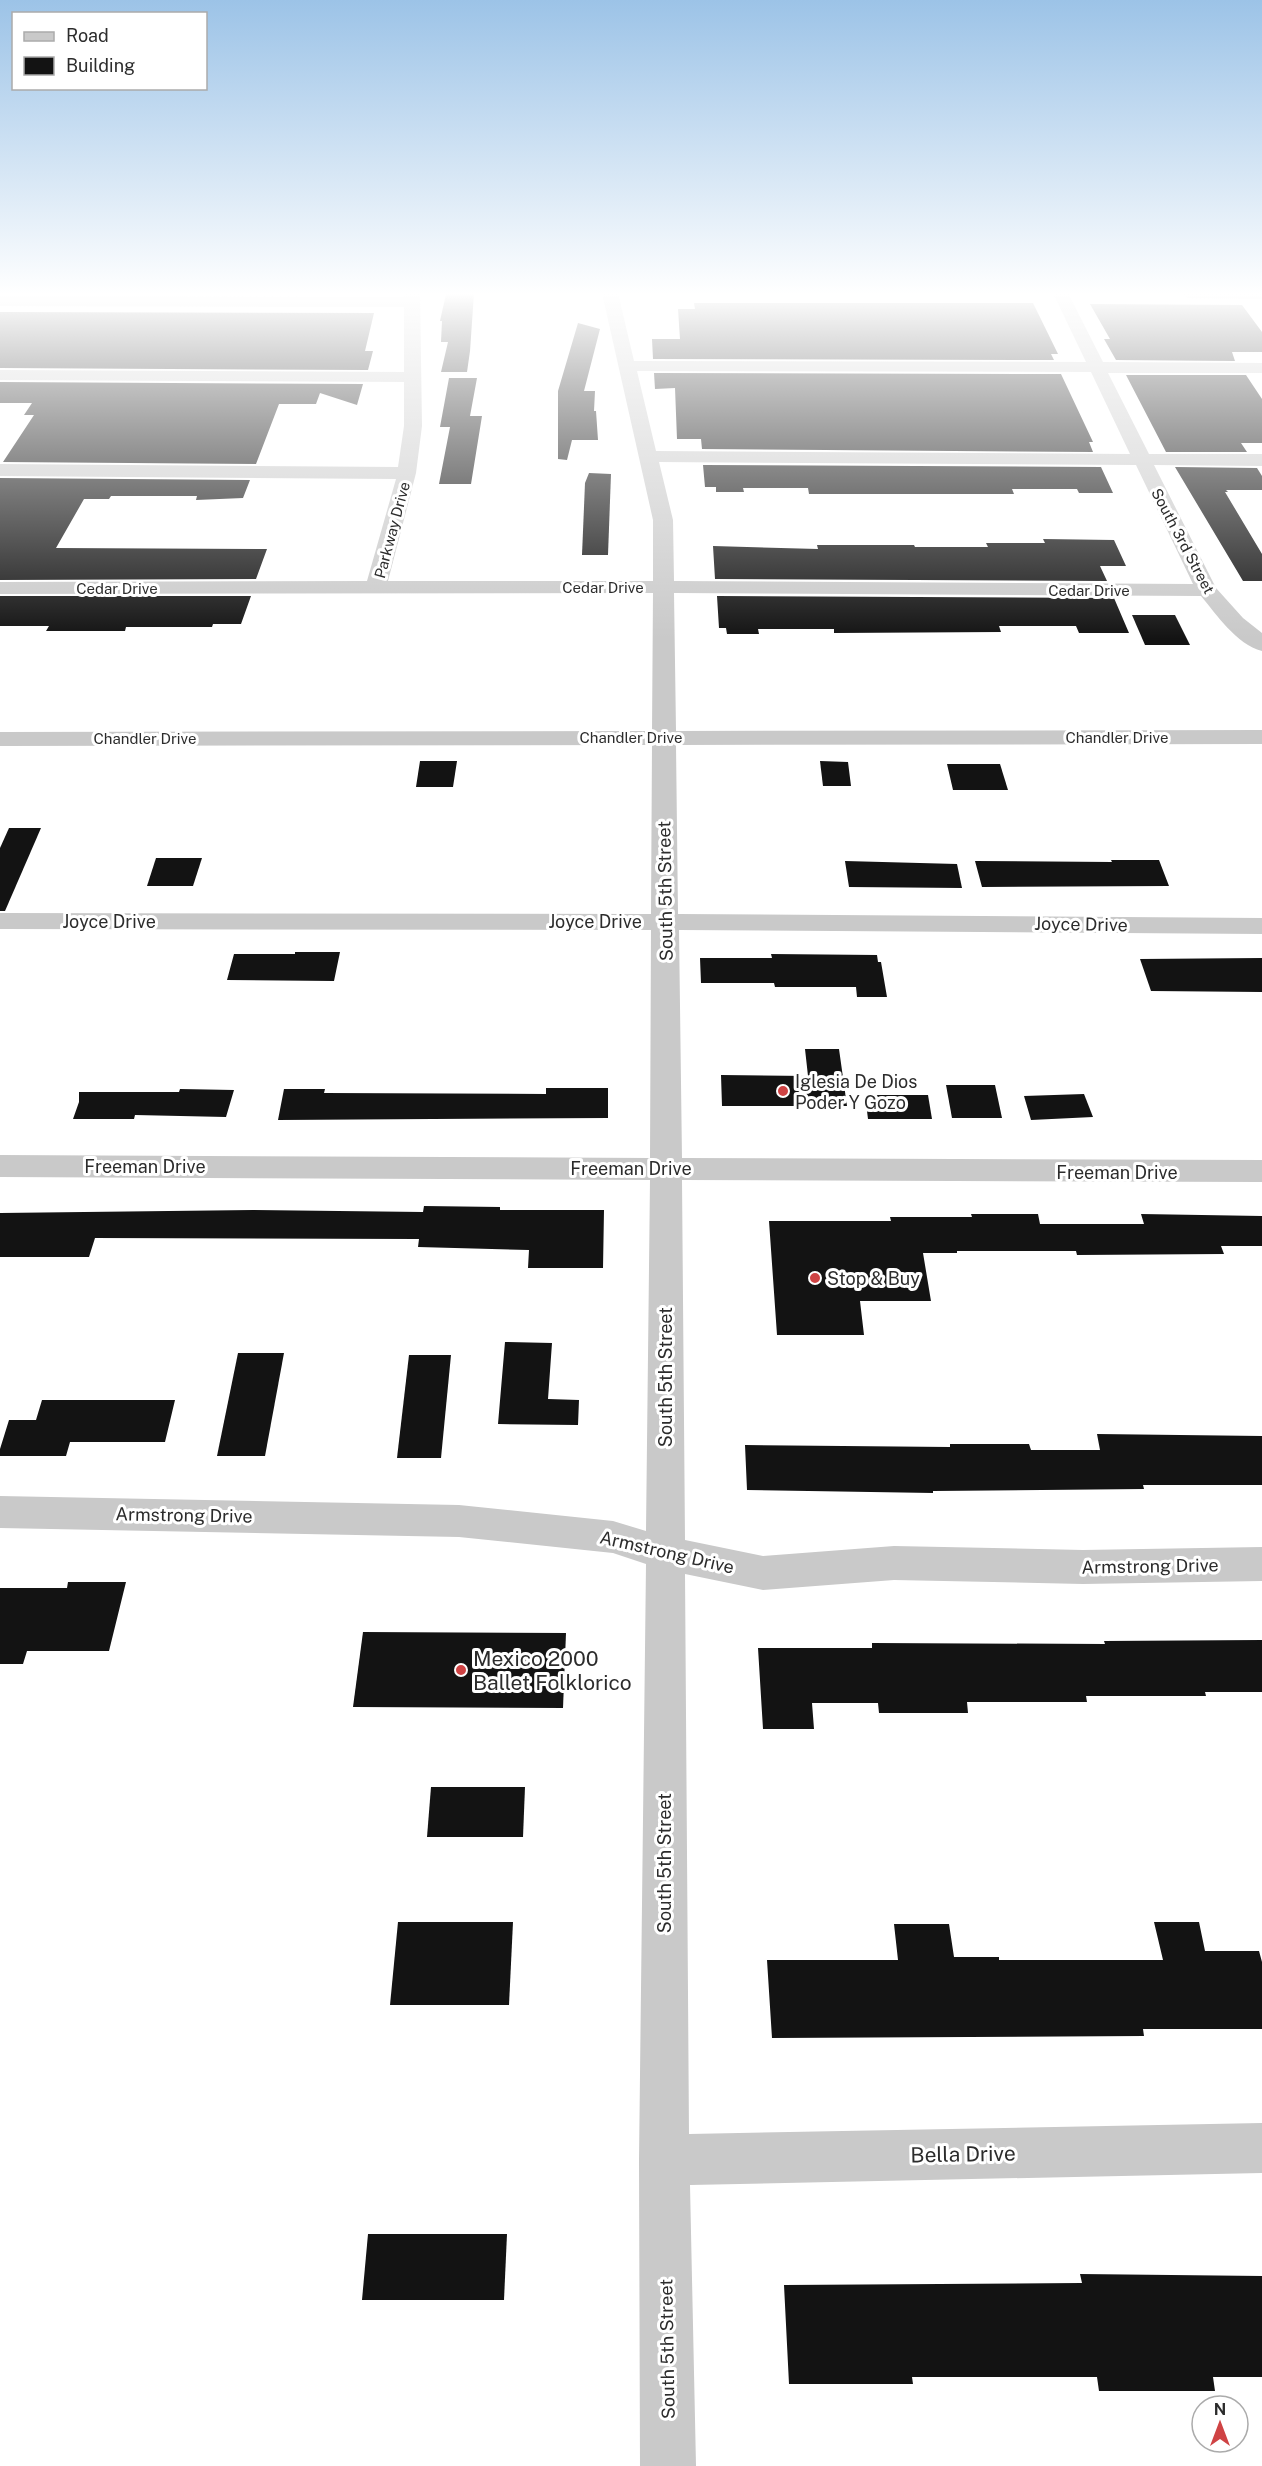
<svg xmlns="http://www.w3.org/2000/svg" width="1262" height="2466" viewBox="0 0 1262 2466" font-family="'Public Sans',sans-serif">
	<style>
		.building { fill: #131313 }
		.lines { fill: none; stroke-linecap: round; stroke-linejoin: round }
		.minor { fill: #c9c9c9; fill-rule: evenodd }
		.poi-dot { fill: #cf4344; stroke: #fff; stroke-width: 2 }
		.labels { text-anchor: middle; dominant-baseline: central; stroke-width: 6; stroke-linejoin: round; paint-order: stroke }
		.far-street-label { font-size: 15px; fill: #2c2c2c; stroke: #fff }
		.street-label { font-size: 18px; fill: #2c2c2c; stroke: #fff }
		.poi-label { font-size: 18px; fill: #2c2c2c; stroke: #fff; text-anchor: start }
		.near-poi-label { font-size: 21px; fill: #2c2c2c; stroke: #fff; text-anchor: start }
		.near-street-label { font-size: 21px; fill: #2c2c2c; stroke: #fff }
	</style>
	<rect width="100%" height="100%" fill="#fff"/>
	<g class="building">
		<path d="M 474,293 L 470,351 L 467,372 L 441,372 L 448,342 L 441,342 L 442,321 L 440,321 L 446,294 Z"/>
		<path d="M 694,303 L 1033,303 L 1058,354 L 1051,354 L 1054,360 L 653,359 L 652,339 L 680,339 L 678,309 L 695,309 Z"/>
		<path d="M 1090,304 L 1242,305 L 1262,332 L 1262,352 L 1232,352 L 1235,361 L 1116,360 L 1104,339 L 1110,339 Z"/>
		<path d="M 0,312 L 374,313 L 365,351 L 373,351 L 368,370 L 0,368 Z"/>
		<path d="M 578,323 L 600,329 L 584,391 L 595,391 L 594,411 L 596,411 L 598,440 L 572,440 L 567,460 L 558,459 L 558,391 Z"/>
		<path d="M 654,373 L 1061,374 L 1093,442 L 1089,442 L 1093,452 L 702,449 L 701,439 L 677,439 L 675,388 L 655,389 Z"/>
		<path d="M 1126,375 L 1246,375 L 1262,399 L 1262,443 L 1241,443 L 1247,452 L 1166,452 Z"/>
		<path d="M 449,378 L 477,378 L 470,416 L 482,416 L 471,484 L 439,484 L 450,427 L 440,427 Z"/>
		<path d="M 0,382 L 363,384 L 357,405 L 320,393 L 316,404 L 279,404 L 256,464 L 3,462 L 34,415 L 24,415 L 32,403 L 0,403 Z"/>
		<path d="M 703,465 L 1101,467 L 1113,493 L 1079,493 L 1077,489 L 1012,489 L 1014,494 L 809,494 L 808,488 L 743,488 L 744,492 L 716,492 L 716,487 L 705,487 Z"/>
		<path d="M 1175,467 L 1257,468 L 1262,476 L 1262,490 L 1226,490 L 1228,492 L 1225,492 L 1262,554 L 1262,581 L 1243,581 Z"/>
		<path d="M 589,473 L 611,474 L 608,555 L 582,555 L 585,483 Z"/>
		<path d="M 0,478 L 250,480 L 243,498 L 196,500 L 197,496 L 111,496 L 109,499 L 84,499 L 56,548 L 267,549 L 256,579 L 0,580 Z"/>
		<path d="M 1043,539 L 1114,540 L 1126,566 L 1100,566 L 1107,581 L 715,579 L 713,546 L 818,549 L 817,545 L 914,545 L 915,547 L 988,547 L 986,543 L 1045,543 Z"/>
		<path d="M 0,596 L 251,596 L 241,624 L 213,624 L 212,627 L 126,627 L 125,631 L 46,631 L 49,626 L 0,626 Z"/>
		<path d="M 717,596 L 1114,598 L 1129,633 L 1079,633 L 1076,626 L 999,626 L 1001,632 L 834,633 L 834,629 L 758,629 L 759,634 L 727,634 L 726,628 L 719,628 Z"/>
		<path d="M 1132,615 L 1175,615 L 1190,645 L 1145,645 Z"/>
		<path d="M 420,761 L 457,761 L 453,787 L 416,787 Z"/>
		<path d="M 820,761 L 848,762 L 851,786 L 823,786 Z"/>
		<path d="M 947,764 L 1000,764 L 1008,790 L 953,790 Z"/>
		<path d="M 9,828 L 41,828 L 5,911 L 0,911 L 0,848 Z"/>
		<path d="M 156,858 L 202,858 L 193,886 L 147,886 Z"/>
		<path d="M 1111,860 L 1159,860 L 1169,886 L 982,887 L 975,861 L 1112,862 Z"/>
		<path d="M 845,861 L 957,864 L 962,888 L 849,887 Z"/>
		<path d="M 295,952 L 340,952 L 334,981 L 227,980 L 234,954 L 295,954 Z"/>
		<path d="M 771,954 L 877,955 L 878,962 L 881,962 L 887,997 L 857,997 L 856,987 L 775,987 L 774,983 L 701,983 L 700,958 L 772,958 Z"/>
		<path d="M 1262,958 L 1262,992 L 1151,991 L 1140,959 Z"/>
		<path d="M 805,1049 L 839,1049 L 847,1106 L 722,1106 L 721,1075 L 808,1076 Z"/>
		<path d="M 946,1085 L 995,1085 L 1002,1118 L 952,1118 Z"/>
		<path d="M 546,1088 L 608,1088 L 608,1118 L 278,1120 L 284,1089 L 325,1089 L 324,1093 L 546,1094 Z"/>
		<path d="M 180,1089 L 234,1090 L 226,1117 L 135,1115 L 134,1119 L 73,1119 L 79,1102 L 79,1092 L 179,1092 Z"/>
		<path d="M 1084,1094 L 1093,1117 L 1031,1120 L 1024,1096 Z"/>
		<path d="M 865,1095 L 928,1095 L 932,1119 L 868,1119 Z"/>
		<path d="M 424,1206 L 500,1207 L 500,1210 L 604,1210 L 603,1268 L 528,1268 L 529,1250 L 418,1247 L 419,1239 L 95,1238 L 89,1257 L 0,1257 L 0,1213 L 253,1210 L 423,1212 Z"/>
		<path d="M 971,1214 L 1038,1214 L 1040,1224 L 1144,1224 L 1141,1214 L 1262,1216 L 1262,1246 L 1221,1246 L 1224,1254 L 1077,1255 L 1076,1251 L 957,1251 L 957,1253 L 923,1253 L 931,1301 L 860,1301 L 864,1335 L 777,1335 L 769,1221 L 891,1221 L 890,1217 L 972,1217 Z"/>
		<path d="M 505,1342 L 552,1343 L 548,1399 L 579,1400 L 578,1425 L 498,1424 Z"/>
		<path d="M 238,1353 L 284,1353 L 265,1456 L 217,1456 Z"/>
		<path d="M 409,1355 L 451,1355 L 441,1458 L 397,1458 Z"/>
		<path d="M 42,1400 L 175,1400 L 165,1442 L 70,1442 L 66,1456 L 0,1456 L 0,1449 L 9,1420 L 36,1420 Z"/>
		<path d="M 1097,1434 L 1262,1436 L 1262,1485 L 1143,1485 L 1144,1489 L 933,1491 L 933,1493 L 747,1490 L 745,1445 L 950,1447 L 950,1444 L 1029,1444 L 1031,1450 L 1100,1450 Z"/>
		<path d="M 68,1582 L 126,1582 L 109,1651 L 27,1651 L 23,1664 L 0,1664 L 0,1588 L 67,1588 Z"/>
		<path d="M 363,1632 L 566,1633 L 563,1708 L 353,1707 Z"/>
		<path d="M 1262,1640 L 1262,1692 L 1205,1692 L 1206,1696 L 1086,1696 L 1087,1702 L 967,1702 L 968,1713 L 879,1713 L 878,1703 L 812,1703 L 814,1729 L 763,1729 L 758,1648 L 872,1648 L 872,1643 L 1105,1644 L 1104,1641 Z"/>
		<path d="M 431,1787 L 525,1787 L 523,1837 L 427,1837 Z"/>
		<path d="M 398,1922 L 513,1922 L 509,2005 L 390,2005 Z"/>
		<path d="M 1154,1922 L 1199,1922 L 1205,1951 L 1259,1951 L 1262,1962 L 1262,2029 L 1143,2029 L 1144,2036 L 772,2038 L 767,1960 L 898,1960 L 894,1924 L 949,1924 L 954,1957 L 999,1957 L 999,1960 L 1163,1960 Z"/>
		<path d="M 368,2234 L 507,2234 L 504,2300 L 362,2300 Z"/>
		<path d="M 1080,2274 L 1262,2276 L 1262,2377 L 1213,2377 L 1215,2391 L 1099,2391 L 1097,2377 L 912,2377 L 913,2384 L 789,2384 L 784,2285 L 1082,2283 Z"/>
	</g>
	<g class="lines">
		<g class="minor">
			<path d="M 404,293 L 420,293 L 422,426 L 416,473 L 388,581 L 653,581 L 653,520 L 602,293 L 618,293 L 634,361 L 1086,362 L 1053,293 L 1068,293 L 1103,362 L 1262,363 L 1262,373 L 1108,373 L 1149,454 L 1262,454 L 1262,466 L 1154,465 L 1216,588 L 1243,618 L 1262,633 L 1262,651 C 1236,644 1217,615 1201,596 L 674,593 L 676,731 L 1262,730 L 1262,744 L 676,745 L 678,914 L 1262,918 L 1262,934 L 679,930 L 682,1158 L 1262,1160 L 1262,1182 L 682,1180 L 685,1540 L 763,1556 L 894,1546 L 1083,1550 L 1262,1547 L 1262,1581 L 1083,1584 L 894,1580 L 763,1590 L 685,1574 L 689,2134 L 1262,2123 L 1262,2173 L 690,2185 L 696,2466 L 640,2466 L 639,2160 L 646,1564 L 613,1553 L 459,1537 L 0,1528 L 0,1496 L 459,1505 L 613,1521 L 646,1531 L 650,1180 L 0,1177 L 0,1155 L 650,1158 L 651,930 L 0,929 L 0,913 L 651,914 L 652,745 L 0,746 L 0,732 L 652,731 L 653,593 L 0,594 L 0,582 L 367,581 L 396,479 L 0,476 L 0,464 L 398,467 L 404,426 L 404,382 L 0,380 L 0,370 L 404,372 L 404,307 L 0,306 L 0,296 L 404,297 ZM 637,371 L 1091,372 L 1130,454 L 656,451 ZM 659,462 L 1136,465 L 1193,584 L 674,581 L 673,520 Z"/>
			<path d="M 1180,293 L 1262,293 L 1262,299 L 1187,298 Z"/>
		</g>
	</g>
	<linearGradient id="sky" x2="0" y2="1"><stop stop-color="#9cc3e7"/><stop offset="0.46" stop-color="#fff"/><stop offset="1" stop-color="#fff" stop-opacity="0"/></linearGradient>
	<rect width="1262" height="639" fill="url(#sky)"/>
	<g class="poi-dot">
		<circle cx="783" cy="1091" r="6"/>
		<circle cx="815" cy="1278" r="6"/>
		<circle cx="461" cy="1670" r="6"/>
	</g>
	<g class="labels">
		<g class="far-street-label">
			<text transform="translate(392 530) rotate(-75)">Parkway Drive</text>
			<text transform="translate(1183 541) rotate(62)">South 3rd Street</text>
			<text x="603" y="587">Cedar Drive</text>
			<text x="117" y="588">Cedar Drive</text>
			<text x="1089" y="590">Cedar Drive</text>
			<text x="631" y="737">Chandler Drive</text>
			<text x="1117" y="737">Chandler Drive</text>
			<text x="145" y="738">Chandler Drive</text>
		</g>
		<g class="street-label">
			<text transform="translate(665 891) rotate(-91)">South 5th Street</text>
			<text x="109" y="921">Joyce Drive</text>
			<text x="595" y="921">Joyce Drive</text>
			<text transform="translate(1081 924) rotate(1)">Joyce Drive</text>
			<text x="145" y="1166">Freeman Drive</text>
			<text x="631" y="1168">Freeman Drive</text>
			<text x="1117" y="1172">Freeman Drive</text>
			<text transform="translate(665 1377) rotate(-90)">South 5th Street</text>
			<text transform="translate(184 1515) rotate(1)">Armstrong Drive</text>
			<text transform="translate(667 1552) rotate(13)">Armstrong Drive</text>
			<text transform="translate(1150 1566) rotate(-1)">Armstrong Drive</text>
			<text transform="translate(664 1863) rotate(-90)">South 5th Street</text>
			<text transform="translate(667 2349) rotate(-91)">South 5th Street</text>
		</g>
		<g class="poi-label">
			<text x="795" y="1081">Iglesia De Dios<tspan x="795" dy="21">Poder Y Gozo</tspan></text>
			<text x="827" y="1278">Stop &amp; Buy</text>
		</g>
		<g class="near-poi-label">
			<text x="473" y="1658">Mexico 2000<tspan x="473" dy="24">Ballet Folklorico</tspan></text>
		</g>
		<g class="near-street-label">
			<text transform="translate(963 2154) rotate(-1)">Bella Drive</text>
		</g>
	</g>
	<rect x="12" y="12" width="195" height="78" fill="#ffffff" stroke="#ababab" stroke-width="1.5"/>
	<rect x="24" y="32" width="30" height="9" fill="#c9c9c9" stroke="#ababab" stroke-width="1.5"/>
	<text x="66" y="42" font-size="18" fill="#2c2c2c">Road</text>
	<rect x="24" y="57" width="30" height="18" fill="#131313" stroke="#ababab" stroke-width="1.5"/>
	<text x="66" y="72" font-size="18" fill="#2c2c2c">Building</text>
	<g transform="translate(1220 2424)"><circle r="28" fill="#ffffff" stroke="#ababab" stroke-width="1.5"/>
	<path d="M0-4.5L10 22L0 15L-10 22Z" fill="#cf4344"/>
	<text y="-9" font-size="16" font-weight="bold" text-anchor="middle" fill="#2c2c2c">N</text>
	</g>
</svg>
